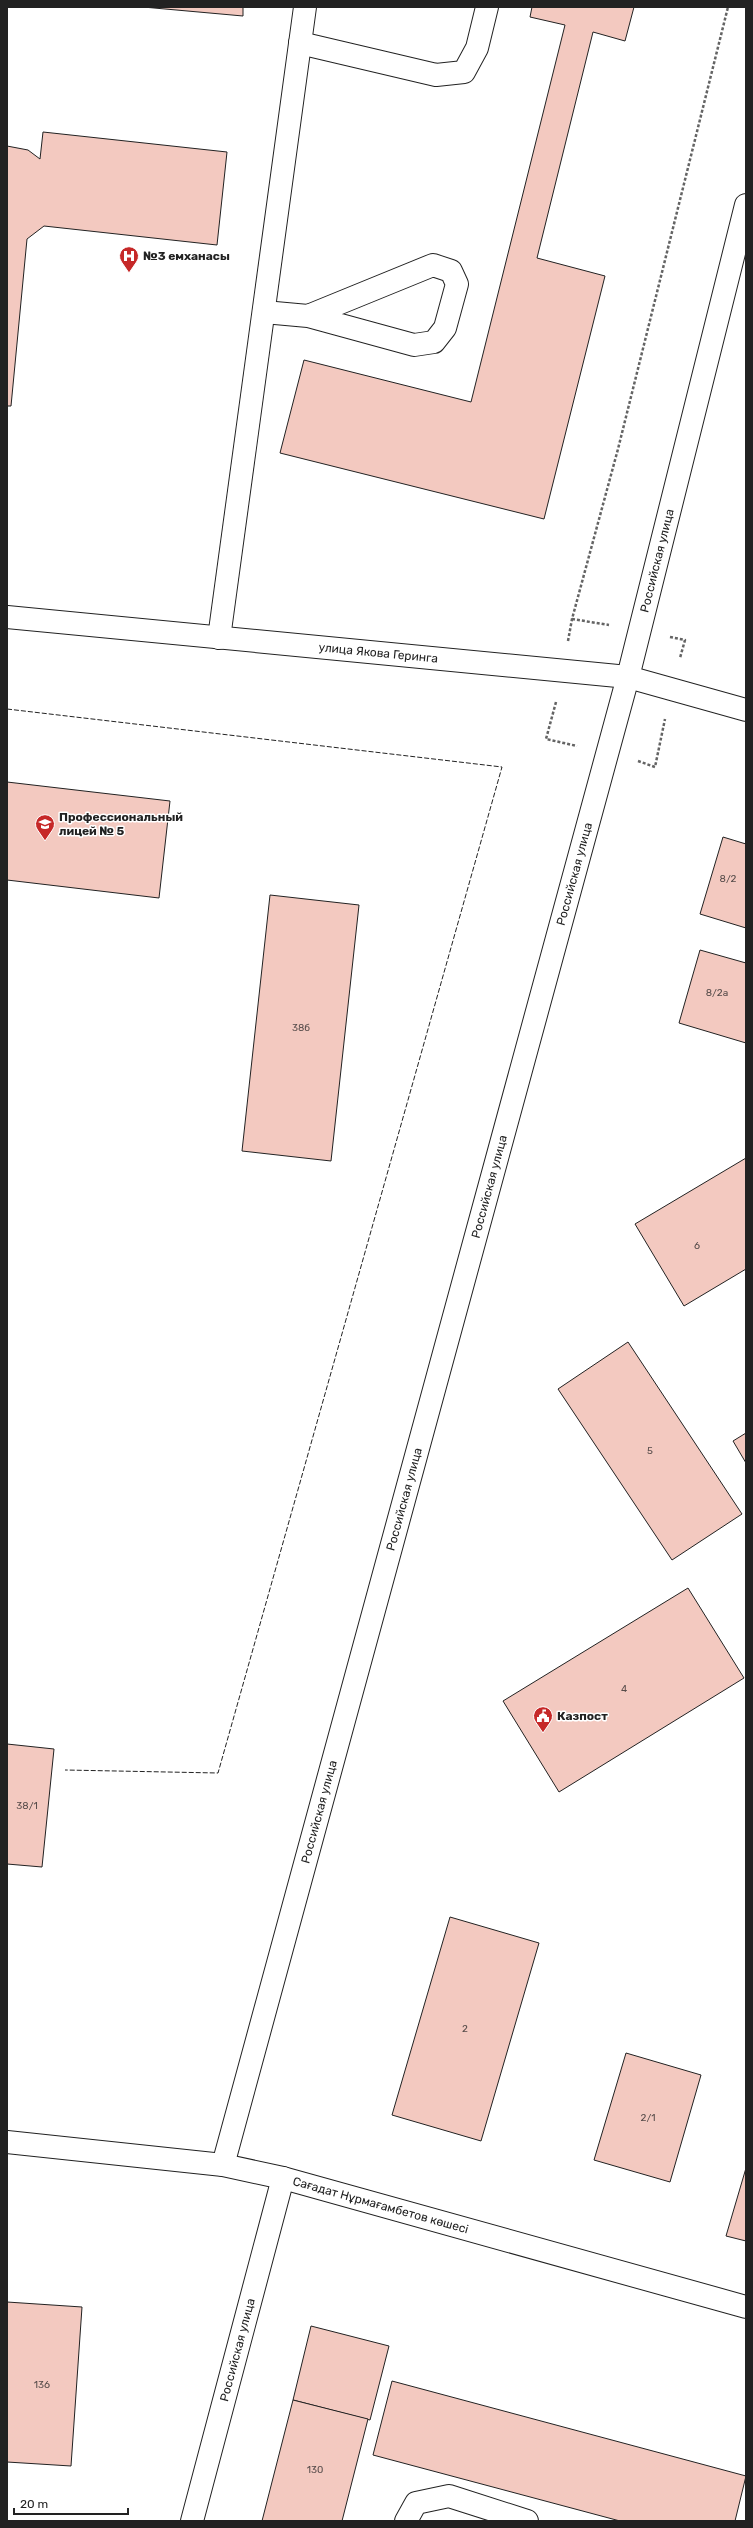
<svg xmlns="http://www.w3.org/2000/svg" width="753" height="2528" viewBox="0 0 753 2528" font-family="Rubik,sans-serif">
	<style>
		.building { fill: #f3c9c0; stroke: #222 }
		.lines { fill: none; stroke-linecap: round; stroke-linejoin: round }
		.minor-casing { stroke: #222; stroke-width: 24 }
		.major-casing { stroke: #222; stroke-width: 24 }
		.path { stroke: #646464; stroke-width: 2.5; stroke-dasharray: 3 2; stroke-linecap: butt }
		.minor { stroke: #fff; stroke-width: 22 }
		.major { stroke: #fff; stroke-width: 22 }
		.fence { stroke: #222; stroke-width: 1; stroke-dasharray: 5 2; stroke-linecap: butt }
		.labels { text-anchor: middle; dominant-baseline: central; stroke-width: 3; stroke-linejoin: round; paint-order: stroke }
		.number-label { font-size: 10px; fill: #564c4a }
		.poi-label { font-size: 12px; font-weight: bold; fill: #222; stroke: #fff; text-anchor: start }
		.street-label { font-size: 12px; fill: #222; stroke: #fff }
	</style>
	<rect width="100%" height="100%" fill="#fff"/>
	<g class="building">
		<path d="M 143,7 L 243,7 L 243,16 Z"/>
		<path d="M 532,7 L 634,7 L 625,41 L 593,32 L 537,258 L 605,276 L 544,519 L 280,453 L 304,360 L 471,402 L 565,25 L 530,17 Z"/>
		<path d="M 43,132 L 227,152 L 217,245 L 44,226 L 27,239 L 11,406 L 7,406 L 7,146 L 28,150 L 40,159 Z"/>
		<path d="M 7,782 L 170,801 L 159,898 L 7,880 Z"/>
		<path d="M 723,837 L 746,844 L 746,928 L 700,914 Z"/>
		<path d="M 270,895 L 359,905 L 331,1161 L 242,1151 Z"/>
		<path d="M 700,950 L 746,963 L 746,1043 L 679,1023 Z"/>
		<path d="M 746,1158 L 746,1269 L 684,1306 L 635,1224 Z"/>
		<path d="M 628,1342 L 742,1514 L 672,1560 L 558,1389 Z"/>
		<path d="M 746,1433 L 746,1463 L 733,1441 Z"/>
		<path d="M 688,1588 L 744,1678 L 559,1792 L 503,1701 Z"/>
		<path d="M 7,1744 L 54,1749 L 42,1867 L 7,1864 Z"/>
		<path d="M 450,1917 L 539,1943 L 481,2141 L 392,2115 Z"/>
		<path d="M 626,2053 L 701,2075 L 670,2182 L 594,2160 Z"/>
		<path d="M 746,2168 L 746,2241 L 726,2236 Z"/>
		<path d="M 7,2302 L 82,2307 L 71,2466 L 7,2462 Z"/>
		<path d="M 311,2326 L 389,2346 L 370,2420 L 293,2400 Z"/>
		<path d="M 392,2381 L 746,2476 L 735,2521 L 620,2521 L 373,2455 Z"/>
		<path d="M 293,2400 L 368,2419 L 342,2521 L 262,2521 Z"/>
	</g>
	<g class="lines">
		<g class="minor-casing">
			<g id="minor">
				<path d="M 300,43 L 436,75 L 464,72 L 477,48 L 487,7"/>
				<path d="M 264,312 L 308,316 L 414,345 L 434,342 L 445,328 L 457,284 L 451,271 L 433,265 L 308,316"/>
				<path id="s1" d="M 7,617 L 628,677 L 746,710"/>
				<path d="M 219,638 L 305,7"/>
				<path id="s2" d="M 223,2165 L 628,677 L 746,205"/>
				<path id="s3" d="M 192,2521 L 283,2178"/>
				<path d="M 406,2521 L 416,2503 L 449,2496 L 527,2521"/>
			</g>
		</g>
		<g class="major-casing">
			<g id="major">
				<path id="s4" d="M 7,2142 L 223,2165 L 283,2178 L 746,2307"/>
			</g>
		</g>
		<g class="path">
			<path d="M 572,619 L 609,625"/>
			<path d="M 670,637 L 685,640 L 680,658"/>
			<path d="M 568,641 L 572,619 L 618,449 L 728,7"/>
			<path d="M 556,702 L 546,739 L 577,746"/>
			<path d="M 638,761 L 655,767 L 665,719"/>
		</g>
		<use href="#minor" class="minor"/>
		<use href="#major" class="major"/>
		<path class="fence" d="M 7,709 L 502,767 L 218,1773 L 65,1770"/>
	</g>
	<defs>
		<g id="hospital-pin" transform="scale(1)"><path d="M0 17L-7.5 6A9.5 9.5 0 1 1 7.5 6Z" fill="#c62828" stroke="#fff"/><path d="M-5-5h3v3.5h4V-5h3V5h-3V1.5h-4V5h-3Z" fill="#fff"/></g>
		<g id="school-pin" transform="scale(1)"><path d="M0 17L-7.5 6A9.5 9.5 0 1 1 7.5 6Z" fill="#c62828" stroke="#fff"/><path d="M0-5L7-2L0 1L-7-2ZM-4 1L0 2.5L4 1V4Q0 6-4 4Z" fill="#fff"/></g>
		<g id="civic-pin" transform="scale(1)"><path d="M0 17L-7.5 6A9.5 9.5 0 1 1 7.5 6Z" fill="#c62828" stroke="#fff"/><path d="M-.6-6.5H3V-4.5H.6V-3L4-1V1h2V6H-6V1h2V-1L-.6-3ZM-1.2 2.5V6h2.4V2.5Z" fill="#fff"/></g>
	</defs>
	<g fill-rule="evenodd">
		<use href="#hospital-pin" x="129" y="256"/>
		<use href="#school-pin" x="45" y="824"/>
		<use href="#civic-pin" x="543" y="1716"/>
	</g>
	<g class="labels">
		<g class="number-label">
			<text x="728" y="879">8/2</text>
			<text x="717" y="993">8/2а</text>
			<text x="301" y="1028">38б</text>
			<text x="697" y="1246">6</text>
			<text x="650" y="1451">5</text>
			<text x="624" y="1689">4</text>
			<text x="27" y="1806">38/1</text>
			<text x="465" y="2029">2</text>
			<text x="648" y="2118">2/1</text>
			<text x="42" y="2385">136</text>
			<text x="315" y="2470">130</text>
		</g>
		<g class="poi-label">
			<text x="143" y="256">№3 емханасы</text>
			<text x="59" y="817">Профессиональный<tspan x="59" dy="14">лицей № 5</tspan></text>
			<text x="557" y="1716">Казпост</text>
		</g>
		<g class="street-label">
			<text stroke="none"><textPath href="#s2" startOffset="1662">Российская улица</textPath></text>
			<text stroke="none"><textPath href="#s1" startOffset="373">улица Якова Геринга</textPath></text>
			<text stroke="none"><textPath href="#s2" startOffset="1338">Российская улица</textPath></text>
			<text stroke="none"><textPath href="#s2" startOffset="1014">Российская улица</textPath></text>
			<text stroke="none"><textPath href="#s2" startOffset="690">Российская улица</textPath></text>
			<text stroke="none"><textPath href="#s2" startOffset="366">Российская улица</textPath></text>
			<text stroke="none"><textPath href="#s4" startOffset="380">Сағадат Нұрмағамбетов көшесі</textPath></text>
			<text stroke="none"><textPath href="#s3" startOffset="177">Российская улица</textPath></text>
		</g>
	</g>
	<rect width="753" height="2528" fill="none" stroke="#222222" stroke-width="16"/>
	<path d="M14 2508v6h114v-6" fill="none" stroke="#222222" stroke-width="2"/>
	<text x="20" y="2508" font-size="12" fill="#222222" stroke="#ffffff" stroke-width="3" paint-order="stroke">20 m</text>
</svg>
